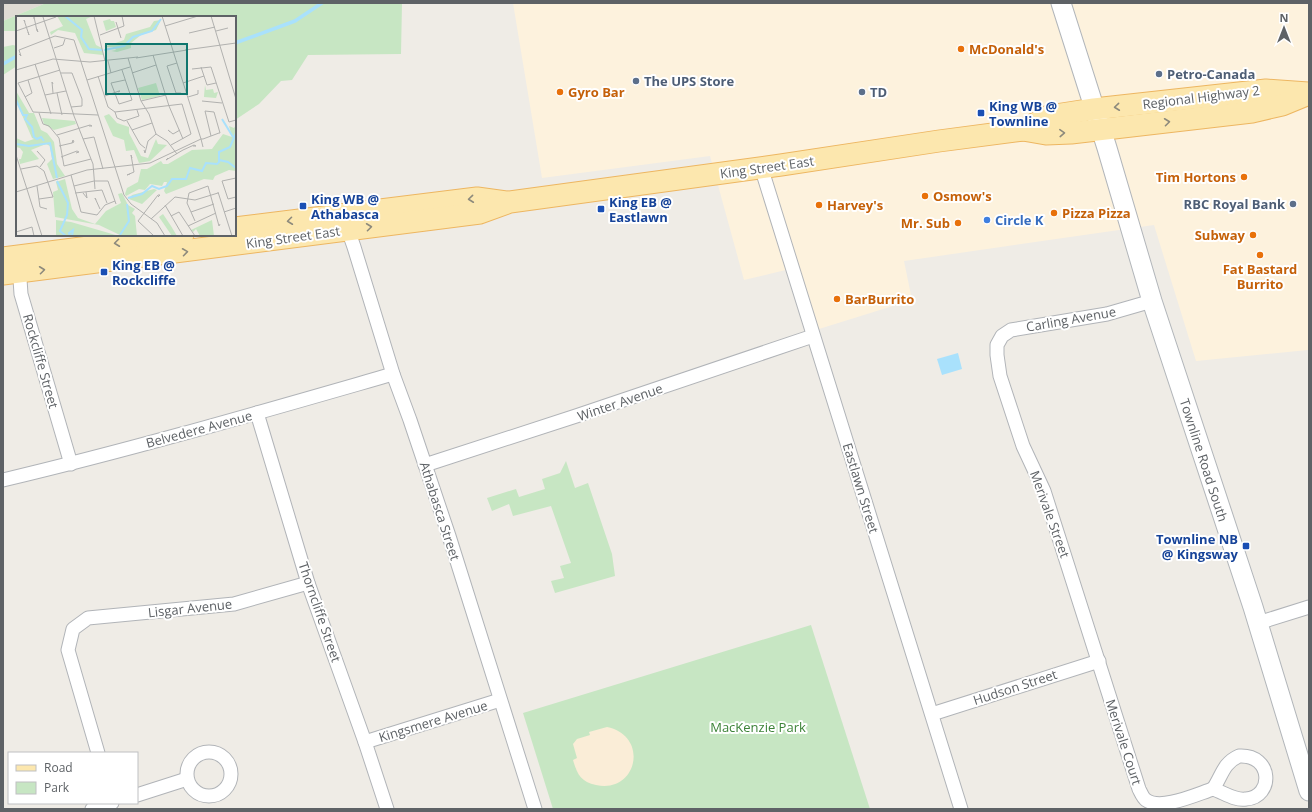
<svg xmlns="http://www.w3.org/2000/svg" width="1312" height="812" viewBox="0 0 1312 812" font-family="'Open Sans',sans-serif">
	<style>
		.commercial { fill: #fdf2dd }
		.education { fill: #dfdbd4 }
		.green { fill: #c7e6c3 }
		.sand { fill: #faedd7 }
		.water { fill: #a9e1fc }
		.lines { fill: none; stroke-linecap: round; stroke-linejoin: round }
		.stream { stroke: #a9e1fc; stroke-width: 3.5 }
		.street-casing { stroke: #b1b4b8; stroke-width: 15 }
		.secondary-casing { stroke: #b2b6ba; stroke-width: 21 }
		.primary-casing { stroke: #edb661; stroke-width: 23 }
		.street { stroke: #fff; stroke-width: 13 }
		.secondary { stroke: #fff; stroke-width: 19 }
		.primary { stroke: #fce7ae; stroke-width: 21 }
		.oneway { stroke: #8d8a7c }
		.food-dot { fill: #e8710a; stroke: #fff; stroke-width: 1.5 }
		.service-dot { fill: #5c6f8a; stroke: #fff; stroke-width: 1.5 }
		.transit-dot { fill: #1a4fb4; stroke: #fff; stroke-width: 1.5 }
		.shop-dot { fill: #3f7fe0; stroke: #fff; stroke-width: 1.5 }
		.labels { text-anchor: middle; dominant-baseline: central; stroke-width: 4; stroke-linejoin: round; paint-order: stroke }
		.food-label { font-size: 13px; font-weight: bold; fill: #c56008; stroke: #fff; text-anchor: start }
		.service-label { font-size: 13px; font-weight: bold; fill: #4e5e75; stroke: #fff; text-anchor: start }
		.street-label { font-size: 13px; fill: #5e6266; stroke: #fff }
		.transit-label { font-size: 13px; font-weight: bold; fill: #164399; stroke: #fff; text-anchor: start }
		.shop-label { font-size: 13px; font-weight: bold; fill: #366cbe; stroke: #fff; text-anchor: start }
		.park-label { font-size: 13px; fill: #3d8338; stroke: #fff }
		.inset-river { fill: none; stroke: #a9e1fc; stroke-width: 2 }
		.inset-road { fill: none; stroke: #b1b1af; stroke-width: 1 }
		.view { fill: #0f766e; fill-opacity: 0.15; stroke: #0f766e; stroke-width: 2 }
		.inset-edge { fill: none; stroke: #5e6266; stroke-width: 2 }
	</style>
	<rect width="100%" height="100%" fill="#efece6"/>
	<path class="commercial" d="M 513,3 L 1309,3 L 1308,350 L 1196,361 L 1154,225 L 904,261 L 912,300 L 819,329 L 798,267 L 744,280 L 710,156 L 542,178 Z"/>
	<path class="education" d="M 3,3 L 46,3 L 3,21 Z"/>
	<g class="green">
		<path d="M 46,3 L 402,3 L 401,54 L 308,55 L 292,80 L 281,81 L 259,104 L 235,120 L 235,17 L 17,17 L 17,31 L 3,31 L 3,21 Z"/>
		<path d="M 13,45 L 17,46 L 17,66 L 3,75 L 3,47 Z"/>
		<path d="M 566,461 L 575,488 L 588,483 L 612,554 L 615,576 L 555,593 L 551,581 L 564,578 L 560,566 L 571,563 L 551,506 L 513,516 L 509,504 L 492,511 L 487,498 L 516,489 L 519,497 L 545,489 L 542,479 L 560,473 Z"/>
		<path d="M 811,625 L 870,809 L 553,809 L 523,713 Z"/>
	</g>
	<path class="sand" d="M 607,727 C 650,736 637,794 596,785 C 581,782 577,774 573,760 L 577,758 L 573,744 L 577,739 L 590,735 L 589,732 Z"/>
	<path class="water" d="M 958,353 L 962,369 L 942,375 L 937,359 Z"/>
	<g class="lines">
		<g class="stream">
			<path d="M 235,43 L 295,21 L 322,3"/>
			<path d="M 3,64 L 17,56"/>
		</g>
		<g class="street-casing">
			<g id="street">
				<path d="M 761,167 L 961,809"/>
				<path d="M 346,224 L 354,247 L 393,374 L 410,420 L 449,536 L 535,809"/>
				<path d="M 19,265 L 21,294 L 71,464"/>
				<path d="M 1152,301 L 1107,314 L 1011,330 L 1002,336 L 997,345 L 997,355 L 1000,376 L 1023,446 L 1044,491 L 1139,789 C 1141,793 1143,798 1146,800 C 1161,811 1197,794 1213,789"/>
				<path d="M 257,413 L 308,583 L 365,742 L 387,809"/>
				<path d="M 425,465 L 576,416 L 813,336"/>
				<path d="M 3,480 C 134,449 264,411 393,374"/>
				<path d="M 1258,623 L 1309,607"/>
				<path d="M 932,714 L 1099,661"/>
				<path d="M 365,742 L 500,700"/>
				<circle cx="209" cy="774" r="22"/>
				<path d="M 98,753 L 68,650 L 73,629 L 88,618 L 234,604 L 308,583"/>
				<path d="M 1239,756 C 1273,754 1274,797 1246,799 C 1235,801 1223,792 1213,789 C 1222,776 1223,763 1239,756 Z"/>
				<path d="M 137,795 L 187,779"/>
				<path d="M 92,809 L 112,803"/>
			</g>
		</g>
		<g class="secondary-casing">
			<path id="secondary" d="M 1061,3 L 1107,148 L 1152,301 L 1253,607 L 1309,791"/>
		</g>
		<g class="primary-casing">
			<g id="primary">
				<path d="M 1023,130 L 1049,116 L 1094,109 L 1266,90 L 1308,93"/>
				<path d="M 235,228 L 477,198 L 506,202"/>
				<path d="M 3,258 L 183,235"/>
				<path d="M 3,274 L 480,213 L 510,202 L 781,165 L 939,141 L 1023,130 L 1046,134 L 1071,133 L 1252,112 L 1282,105 L 1309,94"/>
			</g>
		</g>
		<use href="#street" class="street"/>
		<use href="#secondary" class="secondary"/>
		<use href="#primary" class="primary"/>
	</g>
	<defs><path id="oneway-chevron" d="M-2-3.5L2.5 0L-2 3.5" fill="none" stroke-width="1.6" stroke-linecap="round" stroke-linejoin="round"/></defs>
	<g class="oneway">
		<use href="#oneway-chevron" transform="translate(1117 107) rotate(174)"/>
		<use href="#oneway-chevron" transform="translate(1167 122) rotate(-7)"/>
		<use href="#oneway-chevron" transform="translate(1062 133) rotate(-3)"/>
		<use href="#oneway-chevron" transform="translate(471 199) rotate(174)"/>
		<use href="#oneway-chevron" transform="translate(290 221) rotate(173)"/>
		<use href="#oneway-chevron" transform="translate(369 227) rotate(-7)"/>
		<use href="#oneway-chevron" transform="translate(117 243) rotate(173)"/>
		<use href="#oneway-chevron" transform="translate(185 252) rotate(-8)"/>
		<use href="#oneway-chevron" transform="translate(42 270) rotate(-7)"/>
	</g>
	<g class="food-dot">
		<circle cx="961" cy="49" r="4"/>
		<circle cx="560" cy="92" r="4"/>
		<circle cx="1244" cy="177" r="4"/>
		<circle cx="925" cy="196" r="4"/>
		<circle cx="819" cy="205" r="4"/>
		<circle cx="1054" cy="213" r="4"/>
		<circle cx="958" cy="223" r="4"/>
		<circle cx="1253" cy="235" r="4"/>
		<circle cx="1260" cy="255" r="4"/>
		<circle cx="837" cy="299" r="4"/>
	</g>
	<g class="service-dot">
		<circle cx="1159" cy="74" r="4"/>
		<circle cx="636" cy="81" r="4"/>
		<circle cx="862" cy="92" r="4"/>
		<circle cx="1293" cy="204" r="4"/>
	</g>
	<g class="transit-dot">
		<rect x="977" y="109" width="8" height="8" rx="2"/>
		<rect x="299" y="202" width="8" height="8" rx="2"/>
		<rect x="597" y="205" width="8" height="8" rx="2"/>
		<rect x="100" y="268" width="8" height="8" rx="2"/>
		<rect x="1242" y="542" width="8" height="8" rx="2"/>
	</g>
	<circle class="shop-dot" cx="987" cy="220" r="4"/>
	<g class="labels">
		<g class="food-label">
			<text x="969" y="49">McDonald's</text>
			<text x="568" y="92">Gyro Bar</text>
			<text x="1236" y="177" text-anchor="end">Tim Hortons</text>
			<text x="933" y="196">Osmow's</text>
			<text x="827" y="205">Harvey's</text>
			<text x="1062" y="213">Pizza Pizza</text>
			<text x="950" y="223" text-anchor="end">Mr. Sub</text>
			<text x="1245" y="235" text-anchor="end">Subway</text>
			<text x="1260" y="269" text-anchor="middle">Fat Bastard<tspan x="1260" dy="15">Burrito</tspan></text>
			<text x="845" y="299">BarBurrito</text>
		</g>
		<g class="service-label">
			<text x="1167" y="74">Petro-Canada</text>
			<text x="644" y="81">The UPS Store</text>
			<text x="870" y="92">TD</text>
			<text x="1285" y="204" text-anchor="end">RBC Royal Bank</text>
		</g>
		<g class="street-label">
			<text transform="translate(1201 97) rotate(-7)">Regional Highway 2</text>
			<text transform="translate(767 167) rotate(-8)">King Street East</text>
			<text transform="translate(293 237) rotate(-8)">King Street East</text>
			<text transform="translate(1071 319) rotate(-10)">Carling Avenue</text>
			<text transform="translate(41 361) rotate(74)">Rockcliffe Street</text>
			<text transform="translate(620 402) rotate(-19)">Winter Avenue</text>
			<text transform="translate(199 429) rotate(-15)">Belvedere Avenue</text>
			<text transform="translate(1204 460) rotate(72)">Townline Road South</text>
			<text transform="translate(861 488) rotate(73)">Eastlawn Street</text>
			<text transform="translate(440 511) rotate(72)">Athabasca Street</text>
			<text transform="translate(1050 514) rotate(70)">Merivale Street</text>
			<text transform="translate(190 608) rotate(-6)">Lisgar Avenue</text>
			<text transform="translate(320 612) rotate(71)">Thorncliffe Street</text>
			<text transform="translate(1015 687) rotate(-18)">Hudson Street</text>
			<text transform="translate(433 721) rotate(-17)">Kingsmere Avenue</text>
			<text transform="translate(1124 742) rotate(72)">Merivale Court</text>
		</g>
		<g class="transit-label">
			<text x="989" y="106">King WB @<tspan x="989" dy="15">Townline</tspan></text>
			<text x="311" y="199">King WB @<tspan x="311" dy="15">Athabasca</tspan></text>
			<text x="609" y="202">King EB @<tspan x="609" dy="15">Eastlawn</tspan></text>
			<text x="112" y="265">King EB @<tspan x="112" dy="15">Rockcliffe</tspan></text>
			<text x="1238" y="539" text-anchor="end">Townline NB<tspan x="1238" dy="15">@ Kingsway</tspan></text>
		</g>
		<g class="shop-label">
			<text x="995" y="220">Circle K</text>
		</g>
		<g class="park-label">
			<text x="758" y="727">MacKenzie Park</text>
		</g>
	</g>
	<g transform="translate(16 16)">
		<rect width="220" height="220" fill="#efece6"/>
		<path d="M 41,0 L 77,0 L 70,3 L 80,29 L 86,32 L 87,39 L 68,37 L 59,17 L 42,14 L 35,19 L 34,16 L 47,10 ZM 94,3 L 95,5 L 98,5 L 100,11 L 90,15 L 87,5 ZM 145,4 L 140,14 L 125,19 L 115,27 L 115,32 L 101,36 L 95,35 L 100,34 L 98,31 L 88,31 L 108,24 L 110,18 L 134,11 L 138,5 ZM 140,67 L 144,80 L 126,84 L 122,72 ZM 189,69 L 190,74 L 197,73 L 198,77 L 202,76 L 200,82 L 188,81 L 188,85 L 188,80 L 183,78 L 188,80 ZM 0,75 L 13,97 L 18,97 L 25,114 L 31,117 L 38,126 L 41,148 L 49,160 L 37,163 L 31,148 L 36,143 L 34,130 L 30,128 L 15,134 L 23,143 L 4,148 L 3,143 L 5,143 L 7,136 L 4,132 L 0,131 L 0,122 L 9,126 L 18,123 L 16,122 L 0,85 ZM 93,98 L 101,107 L 113,111 L 113,117 L 125,140 L 132,142 L 140,123 L 142,128 L 151,129 L 134,145 L 123,147 L 118,134 L 110,135 L 108,124 L 97,120 L 88,100 ZM 26,102 L 59,105 L 60,108 L 38,114 L 28,108 ZM 220,109 L 220,155 L 213,154 L 199,160 L 197,164 L 188,163 L 150,178 L 148,175 L 151,166 L 148,166 L 146,170 L 134,168 L 129,174 L 123,173 L 110,180 L 109,178 L 111,172 L 122,166 L 125,153 L 131,153 L 145,145 L 147,148 L 152,148 L 176,134 L 196,133 L 207,118 L 216,121 L 213,110 L 218,112 ZM 49,163 L 56,193 L 62,202 L 79,208 L 90,195 L 105,187 L 102,178 L 106,177 L 112,189 L 119,193 L 116,197 L 119,200 L 121,220 L 106,220 L 83,209 L 39,201 L 37,176 L 42,174 L 40,166 ZM 138,173 L 141,174 L 126,188 L 113,183 L 116,179 ZM 147,198 L 155,210 L 161,220 L 156,220 L 143,201 ZM 40,204 L 55,206 L 103,220 L 40,220 ZM 196,204 L 198,220 L 184,220 L 180,213 L 177,216 L 175,214 Z" fill="#c7e6c3"/>
		<path class="inset-river" d="M 49,0 L 66,14 L 65,21 L 73,33 L 86,34M 88,34 L 108,30 L 117,21 L 136,15 L 145,3M 0,84 L 7,99 L 11,99 L 9,103 L 16,111 L 18,121 L 21,123 L 25,121 L 28,125M 206,103 L 217,121M 0,128 L 13,130 L 34,127 L 41,162M 203,144 L 212,146 L 220,152M 41,165 L 52,187 L 51,199 L 44,215 L 50,220M 112,182 L 126,178 L 136,170 L 143,173 L 151,170 L 156,163 L 170,163 L 174,152 L 186,155 L 190,147 L 201,148 L 203,146 L 203,136 L 214,131 L 220,117M 104,219 L 113,205 L 111,188M 54,220 L 53,217 L 57,214 L 56,220"/>
		<path class="inset-road" d="M 78,0 L 89,45M 195,0 L 220,83M 27,1 L 58,100 L 77,148 L 79,173M 18,3 L 18,1 L 21,15 L 22,16 L 21,13M 9,6 L 8,4 L 13,19 L 12,16M 100,6 L 105,22M 149,10 L 182,0M 0,15 L 40,1M 200,15 L 212,12M 173,17 L 199,11M 84,19 L 108,10 L 106,0M 38,32 L 47,29 L 49,23M 169,34 L 220,27M 3,38 L 5,40 L 3,34 L 39,20 L 58,24 L 108,179 L 115,188 L 141,207 L 149,220M 137,39 L 153,90 L 167,123M 112,42 L 125,85 L 133,98 L 140,118 L 151,125 L 161,138M 120,42 L 171,34M 92,45 L 95,57M 161,47 L 151,50 L 160,77 L 165,77M 19,48 L 35,98M 185,51 L 191,69 L 200,67M 176,53 L 195,51 L 213,106 L 220,104M 0,54 L 37,43 L 74,46 L 122,41M 44,54 L 2,67 L 17,96 L 82,99M 106,54 L 116,84 L 103,88 L 95,67 L 109,64M 45,57 L 56,57 L 66,83 L 66,90 L 55,91M 116,57 L 140,49M 82,60 L 92,91 L 99,96 L 166,88 L 175,118 L 155,129M 71,64 L 114,51M 167,67 L 188,60M 37,68 L 36,66 L 37,77M 41,77 L 46,99M 29,79 L 50,75M 89,80 L 103,75 L 104,75 L 102,76M 9,81 L 16,77 L 12,64M 172,81 L 182,78 L 182,74M 125,85 L 150,79M 186,85 L 206,87M 99,96 L 101,102 L 108,105 L 123,100 L 121,94M 23,97 L 27,108 L 33,110 L 43,122 L 48,150 L 75,143M 111,105 L 124,128 L 129,132M 116,114 L 136,107M 154,116 L 152,114 L 157,118 L 164,114M 41,119 L 74,109 L 76,110 L 73,110M 67,123 L 78,121 L 87,153M 43,130 L 56,127 L 57,124 L 58,126 L 56,127M 187,131 L 185,123 L 187,123 L 203,117 L 204,117 L 198,96 L 189,95 L 195,120M 128,134 L 129,137 L 132,125 L 140,118M 23,137 L 21,135 L 29,144 L 24,151M 0,139 L 26,220M 45,141 L 61,135 L 63,136 L 60,137M 152,142 L 150,144 L 167,134 L 178,129 L 180,130 L 177,130M 5,153 L 21,150 L 28,155 L 37,181 L 23,183M 114,158 L 111,159 L 118,156 L 115,139 L 116,142M 55,159 L 65,196 L 81,199 L 89,189 L 99,185M 220,162 L 206,165 L 212,183 L 220,181M 21,170 L 24,191 L 31,193M 58,170 L 78,165 L 92,165 L 100,188M 0,176 L 71,154 L 134,147 L 185,123 L 146,0M 202,176 L 216,220M 59,177 L 86,174 L 91,187M 67,177 L 71,182 L 70,176M 80,184 L 79,182 L 84,193M 149,189 L 167,220M 175,196 L 198,188M 208,196 L 220,192M 155,200 L 163,196 L 179,220M 135,203 L 159,181 L 179,184 L 202,177M 179,205 L 171,187 L 173,177 L 192,170 L 203,210 L 204,208M 172,210 L 200,197M 0,216 L 16,211 L 18,220M 138,220 L 122,205 L 142,179 L 144,179 L 142,181"/>
		<path class="view" d="M 90,28 L 171,28 L 171,78 L 90,78 Z"/>
		<rect width="220" height="220" class="inset-edge"/>
	</g>
	<rect width="1312" height="812" fill="none" stroke="#5e6266" stroke-width="8"/>
	<rect x="8" y="752" width="130" height="52" fill="#ffffff" stroke="#bfc0c2"/>
	<rect x="16" y="765" width="20" height="6" fill="#fce7ae" stroke="#bfc0c2"/>
	<text x="44" y="772" font-size="12" fill="#5e6266">Road</text>
	<rect x="16" y="782" width="20" height="12" fill="#c7e6c3" stroke="#bfc0c2"/>
	<text x="44" y="792" font-size="12" fill="#5e6266">Park</text>
	<g transform="translate(1284 28)" stroke="#ffffff" stroke-width="3" paint-order="stroke">
	<path d="M0-3L7 15L0 10L-7 15Z" fill="#5e6266"/>
	<text y="-6" font-size="11" font-weight="bold" text-anchor="middle" fill="#5e6266">N</text>
	</g>
</svg>
